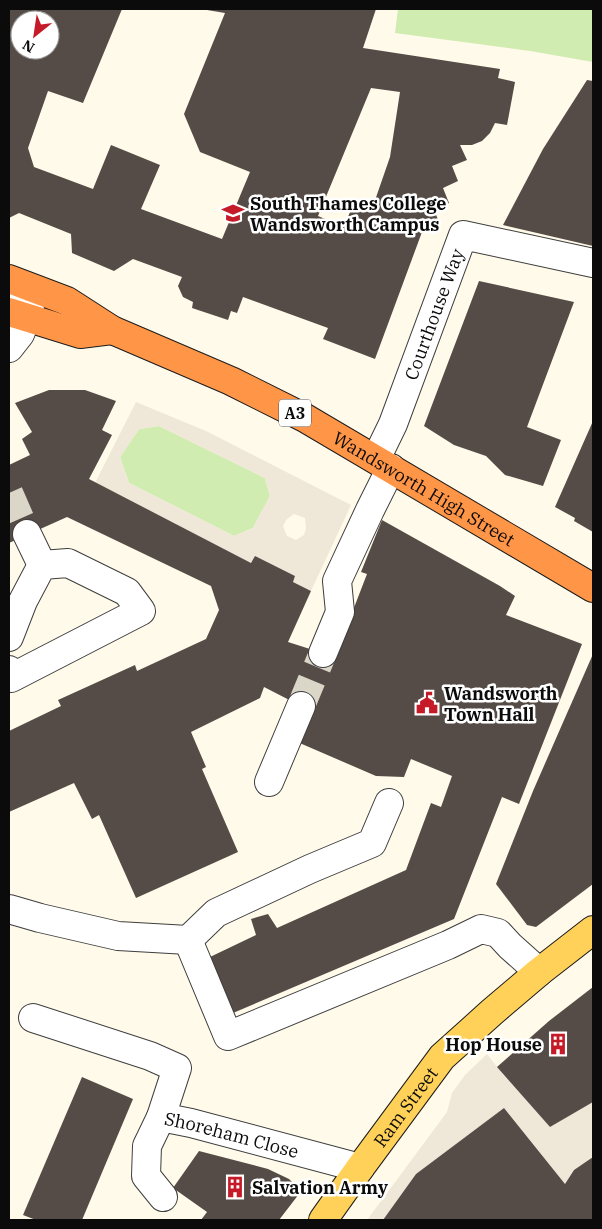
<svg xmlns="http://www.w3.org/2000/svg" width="602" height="1229" viewBox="0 0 602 1229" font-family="'IBM Plex Serif',serif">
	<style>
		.green { fill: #d1ecb1 }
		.plaza { fill: #efe8d9; fill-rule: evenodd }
		.building { fill: #554c47; fill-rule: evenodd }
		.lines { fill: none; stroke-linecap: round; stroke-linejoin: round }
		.minor-tunnel { stroke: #dad6c8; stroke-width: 28; stroke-dasharray: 28 14; stroke-linecap: butt }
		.minor-casing { stroke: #3e3e3e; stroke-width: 30 }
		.major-casing { stroke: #1c1c1c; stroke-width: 30 }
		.highway-casing { stroke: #1c1c1c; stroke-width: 30 }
		.minor { stroke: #fff; stroke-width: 28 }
		.major { stroke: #ffd159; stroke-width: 28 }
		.highway { stroke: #ff9547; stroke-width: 28 }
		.labels { text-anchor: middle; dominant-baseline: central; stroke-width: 5; stroke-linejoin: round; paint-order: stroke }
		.shield { fill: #fff; stroke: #545454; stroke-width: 1 }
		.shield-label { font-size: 16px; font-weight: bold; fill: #0b0b0b }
		.poi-label { font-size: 18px; font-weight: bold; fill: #0b0b0b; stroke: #fff; text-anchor: start }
		.street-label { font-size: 18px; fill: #0b0b0b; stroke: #fff }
	</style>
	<rect width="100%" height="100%" fill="#fffae9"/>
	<g class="green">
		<path d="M 398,9 L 593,9 L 593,62 L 530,51 L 395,33 Z"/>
		<path d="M 159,426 L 265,478 L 270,496 L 253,528 L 234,536 L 129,483 L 120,457 L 139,429 Z"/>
	</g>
	<g class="plaza">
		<path d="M 136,402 L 206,431 L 351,505 L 311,591 L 293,582 L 295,576 L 255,557 L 251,563 L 95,483 ZM 159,426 L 265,478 L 270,496 L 253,528 L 234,536 L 129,483 L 120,457 L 139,429 ZM 294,514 L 305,518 L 306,528 L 304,535 L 296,540 L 287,536 L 283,526 L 287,519 Z"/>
		<path d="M 487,1054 L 497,1067 L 550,1127 L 593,1102 L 593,1157 L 574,1170 L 565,1184 L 504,1108 L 416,1174 L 383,1220 L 367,1220 L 447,1112 L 452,1093 L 465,1075 Z"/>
	</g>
	<g class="building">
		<path d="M 9,9 L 122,9 L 83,103 L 48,91 L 28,148 L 34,167 L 93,189 L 111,145 L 160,165 L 141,209 L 222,239 L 250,172 L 200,152 L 184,114 L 225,13 L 207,10 L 208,9 L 376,9 L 363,48 L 500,69 L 498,78 L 515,82 L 507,125 L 495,123 L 490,133 L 482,141 L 472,145 L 460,145 L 467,160 L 452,166 L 458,181 L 443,188 L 449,203 L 433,208 L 440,224 L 422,232 L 375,359 L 323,339 L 328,328 L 243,297 L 237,313 L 231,311 L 228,320 L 192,308 L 193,302 L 183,297 L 178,286 L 182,277 L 133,259 L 114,271 L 72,253 L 71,234 L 19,213 L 9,218 ZM 20,20 L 50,20 L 50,50 L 20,50 ZM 371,88 L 400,92 L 390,157 L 372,209 L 354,202 L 344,227 L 318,216 Z"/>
		<path d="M 587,80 L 593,81 L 593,246 L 503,225 L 543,149 Z"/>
		<path d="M 479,281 L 574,302 L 527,427 L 561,440 L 543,486 L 505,475 L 486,456 L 454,445 L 424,426 Z"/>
		<path d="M 49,390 L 85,390 L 116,401 L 102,430 L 112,435 L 89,479 L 251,563 L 255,556 L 295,576 L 293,582 L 311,591 L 288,642 L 335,657 L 367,574 L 361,572 L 382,520 L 500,586 L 515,596 L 506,615 L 582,644 L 519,804 L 502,797 L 454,919 L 233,1013 L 210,957 L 256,935 L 251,919 L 268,914 L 277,928 L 406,870 L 431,803 L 441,807 L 452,776 L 411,759 L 404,777 L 376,776 L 295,741 L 301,706 L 264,687 L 260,698 L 191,732 L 206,767 L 202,769 L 238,852 L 136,898 L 99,815 L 92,819 L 74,783 L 9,812 L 9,731 L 61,706 L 58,700 L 135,665 L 137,671 L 206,639 L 219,610 L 211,586 L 67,517 L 9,543 L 9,465 L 30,455 L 22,439 L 32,432 L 15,403 Z"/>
		<path d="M 593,421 L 593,532 L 574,521 L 575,518 L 555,507 Z"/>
		<path d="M 593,654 L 593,884 L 536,927 L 527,925 L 496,884 L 533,791 Z"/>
		<path d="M 593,987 L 593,1102 L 550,1127 L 497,1067 L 549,1021 Z"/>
		<path d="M 82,1077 L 133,1099 L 82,1220 L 36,1220 L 23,1215 Z"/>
		<path d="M 504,1108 L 565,1184 L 574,1170 L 593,1157 L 593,1220 L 383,1220 L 416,1174 Z"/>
		<path d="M 199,1151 L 268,1169 L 289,1179 L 296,1186 L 299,1194 L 279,1220 L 201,1220 L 207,1212 L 173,1188 Z"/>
	</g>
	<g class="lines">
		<g class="minor-tunnel">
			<path d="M 9,493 L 27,534"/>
			<path d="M 301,706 L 323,653"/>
		</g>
		<g class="minor-casing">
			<g id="minor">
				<path d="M 9,295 C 17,298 28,301 30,310 L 20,334 L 9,348"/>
				<path id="s1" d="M 376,459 L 393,424 L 463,235 L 593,263"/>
				<path d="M 27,534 L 42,565"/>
				<path d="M 9,637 L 23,601 L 42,565 L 68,563 L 127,592 L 141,611 L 11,678 L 9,670"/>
				<path d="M 323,653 L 340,612 L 337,581 L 370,510 L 391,468"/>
				<path d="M 269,782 L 301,706"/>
				<path d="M 9,909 L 40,918 L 118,936 L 188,940 L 216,913 L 310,869 L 372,843 L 389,803"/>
				<path d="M 188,940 L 228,1036 L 448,945 L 481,929 L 498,933 L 510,946 L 539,972"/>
				<path d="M 33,1018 L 150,1056 L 177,1068 L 161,1117"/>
				<path id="s2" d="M 163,1197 L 146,1176 L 147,1146 L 161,1117 L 191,1123 L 360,1168"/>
			</g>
		</g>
		<g class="major-casing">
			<g id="major">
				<path id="s3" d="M 323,1220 L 360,1168 L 442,1057 L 492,1012 L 539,972 L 593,930"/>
			</g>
		</g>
		<g class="highway-casing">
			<g id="highway">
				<path id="s4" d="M 9,279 L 67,301 L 112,330 L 231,381 L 305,418 L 593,588"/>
				<path d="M 9,312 L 80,334 L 112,330"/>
			</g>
		</g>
		<use href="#minor" class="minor"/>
		<use href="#major" class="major"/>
		<use href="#highway" class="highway"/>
	</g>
	<defs>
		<g id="university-bare" transform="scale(1.725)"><path d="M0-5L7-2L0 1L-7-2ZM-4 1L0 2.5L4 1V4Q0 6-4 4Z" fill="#c51a27" stroke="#fff" stroke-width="2.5" paint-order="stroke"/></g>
		<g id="civic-bare" transform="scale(1.725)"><path d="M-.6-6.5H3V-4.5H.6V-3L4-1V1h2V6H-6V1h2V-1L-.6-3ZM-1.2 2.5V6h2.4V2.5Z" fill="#c51a27" stroke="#fff" stroke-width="2.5" paint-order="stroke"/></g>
		<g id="building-bare" transform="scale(1.725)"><path d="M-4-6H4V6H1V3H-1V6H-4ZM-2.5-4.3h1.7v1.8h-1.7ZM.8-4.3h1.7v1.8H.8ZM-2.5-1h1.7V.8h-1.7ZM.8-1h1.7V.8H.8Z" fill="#c51a27" stroke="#fff" stroke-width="2.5" paint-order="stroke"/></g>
	</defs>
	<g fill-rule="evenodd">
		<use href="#university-bare" x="233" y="213"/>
		<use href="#civic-bare" x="427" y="703"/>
		<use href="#building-bare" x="558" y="1044"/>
		<use href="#building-bare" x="235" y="1187"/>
	</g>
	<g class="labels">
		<rect class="shield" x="279" y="399.5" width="32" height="27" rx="4"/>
		<g class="shield-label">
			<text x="295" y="413">A3</text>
		</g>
		<g class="poi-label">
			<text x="250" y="203">South Thames College<tspan x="250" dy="21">Wandsworth Campus</tspan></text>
			<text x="444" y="693">Wandsworth<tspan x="444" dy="21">Town Hall</tspan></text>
			<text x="542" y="1044" text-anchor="end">Hop House</text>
			<text x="252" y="1187">Salvation Army</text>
		</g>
		<g class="street-label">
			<text stroke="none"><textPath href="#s1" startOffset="156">Courthouse Way</textPath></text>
			<text stroke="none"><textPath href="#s4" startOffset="466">Wandsworth High Street</textPath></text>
			<text stroke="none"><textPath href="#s3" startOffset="140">Ram Street</textPath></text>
			<text stroke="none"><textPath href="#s2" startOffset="162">Shoreham Close</textPath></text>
		</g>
	</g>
	<rect width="602" height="1229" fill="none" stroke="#0b0b0b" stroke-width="20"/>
	<g transform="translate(35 35) rotate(210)"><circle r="24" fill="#ffffff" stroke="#9d9d9d"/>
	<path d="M0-4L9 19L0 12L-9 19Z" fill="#c51a27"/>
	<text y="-8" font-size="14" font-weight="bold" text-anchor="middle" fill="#0b0b0b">N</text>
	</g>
</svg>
